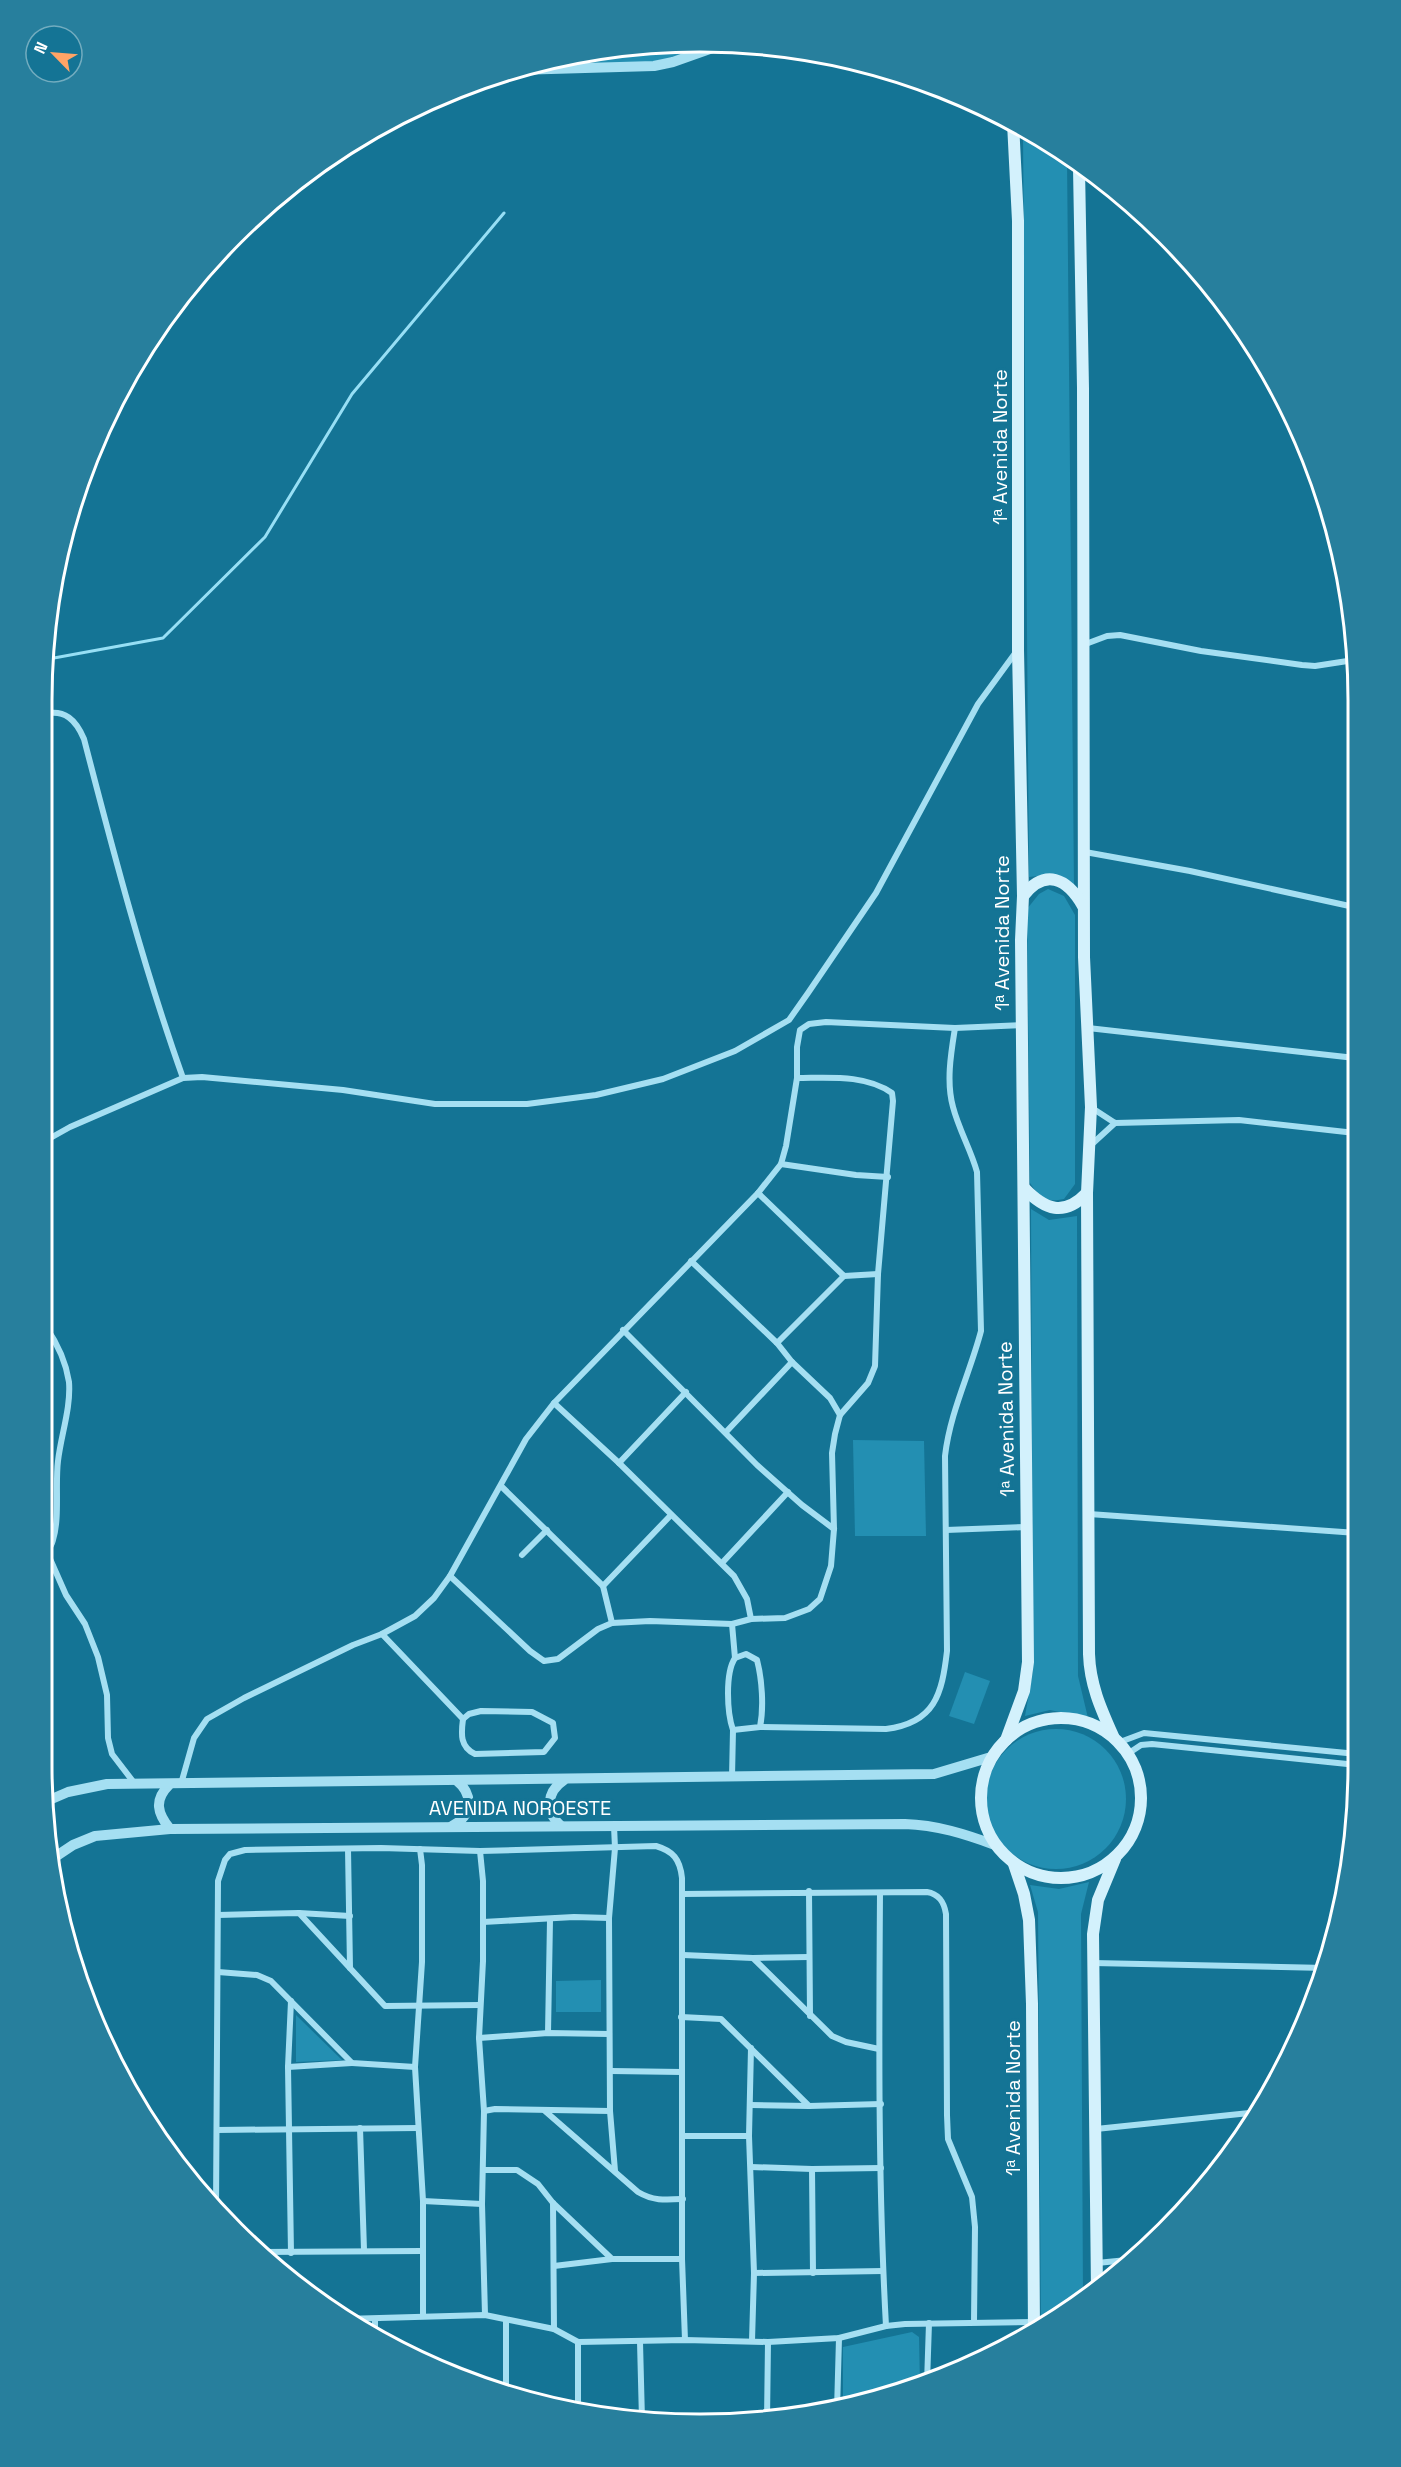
<svg xmlns="http://www.w3.org/2000/svg" width="1401" height="2467" viewBox="0 0 1401 2467" font-family="'Space Grotesk',sans-serif">
	<style>
		.green { fill: #238fb2 }
		.lines { fill: none; stroke-linecap: round; stroke-linejoin: round }
		.stream { stroke: #97dff5; stroke-width: 3 }
		.minor { stroke: #a5dff2; stroke-width: 6 }
		.tertiary { stroke: #a5dff2; stroke-width: 10 }
		.secondary { stroke: #d3f1fc; stroke-width: 12 }
		.labels { text-anchor: middle; dominant-baseline: central; stroke-width: 6; stroke-linejoin: round; paint-order: stroke }
		.street-label { font-size: 20px; fill: #fff; stroke: #147495 }
		.rim { fill: none; stroke: #fff; stroke-width: 3 }
	</style>
	<rect width="100%" height="100%" fill="#147495"/>
	<g class="green">
		<path d="M 658,43 L 691,45 L 690,53 L 645,65 L 530,64 Z"/>
		<path d="M 1020,126 L 1030,130 L 1067,158 L 1074,889 L 1047,875 L 1029,877 L 1023,135 Z"/>
		<path d="M 1048,889 L 1064,896 L 1075,915 L 1075,1184 L 1064,1199 C 1045,1203 1040,1198 1030,1183 L 1027,909 L 1039,894 Z"/>
		<path d="M 1031,1209 L 1049,1220 L 1077,1216 L 1078,1676 L 1088,1718 L 1050,1710 L 1025,1716 L 1033,1671 Z"/>
		<path d="M 853,1440 L 924,1441 L 926,1536 L 855,1536 Z"/>
		<path d="M 965,1672 L 990,1681 L 974,1724 L 949,1716 Z"/>
		<circle cx="1056" cy="1799" r="70"/>
		<path d="M 1089,1882 L 1081,1914 L 1083,2298 L 1041,2329 L 1038,1912 L 1030,1885 L 1059,1889 Z"/>
		<path d="M 601,1980 L 601,2012 L 556,2012 L 556,1981 Z"/>
		<path d="M 296,2015 L 342,2060 L 296,2062 Z"/>
		<path d="M 912,2332 L 919,2337 L 920,2385 L 843,2408 L 843,2347 Z"/>
	</g>
	<g class="lines">
		<path class="stream" d="M 43,660 L 163,638 L 265,537 L 352,394 L 504,213"/>
		<g class="minor">
			<path d="M 1083,645 L 1107,636 L 1120,635 L 1201,651 L 1302,665 L 1315,666 L 1354,660"/>
			<path d="M 44,714 C 65,709 76,720 84,739 C 113,851 144,969 183,1078"/>
			<path d="M 1085,852 L 1190,871 L 1354,907"/>
			<path d="M 1088,1028 L 1355,1058"/>
			<path d="M 1092,1108 L 1115,1123 L 1239,1120 L 1355,1133"/>
			<path d="M 45,1141 L 70,1127 L 183,1078 L 202,1077 L 343,1090 L 435,1104 L 527,1104 L 596,1095 L 663,1079 L 735,1051 L 789,1020 L 808,993 L 876,893 L 978,704 L 1016,652"/>
			<path d="M 1091,1145 L 1115,1123"/>
			<path d="M 781,1164 L 856,1175 L 888,1177"/>
			<path d="M 758,1193 L 844,1276 L 878,1274"/>
			<path d="M 691,1261 L 777,1343 L 792,1362 L 830,1398 L 840,1415"/>
			<path d="M 46,1327 C 57,1343 66,1362 69,1382 C 71,1408 61,1435 58,1461 C 55,1485 60,1517 53,1540 C 52,1544 49,1549 47,1552"/>
			<path d="M 623,1330 L 757,1465 L 802,1505 L 834,1529"/>
			<path d="M 777,1343 L 844,1276"/>
			<path d="M 554,1403 L 619,1463 L 734,1576 L 747,1599 L 751,1619"/>
			<path d="M 726,1432 L 792,1362"/>
			<path d="M 619,1463 L 686,1392"/>
			<path d="M 501,1486 L 603,1586 L 612,1623"/>
			<path d="M 1089,1514 L 1357,1533"/>
			<path d="M 946,1530 L 1026,1527"/>
			<path d="M 47,1552 L 66,1595 L 85,1624 L 98,1657 L 107,1695 L 108,1738 L 112,1754 L 135,1784"/>
			<path d="M 522,1555 L 547,1530"/>
			<path d="M 722,1563 L 788,1492"/>
			<path d="M 450,1576 L 530,1651 L 544,1661 L 558,1659 L 598,1629 L 612,1623 L 650,1621 L 732,1624 L 751,1619 L 785,1618 L 809,1609 L 820,1599 L 831,1566 L 834,1529 L 832,1453 L 835,1434 L 840,1415 L 868,1383 L 875,1366 L 878,1274 L 893,1101 L 892,1093 C 865,1074 828,1078 797,1078"/>
			<path d="M 603,1586 L 671,1515"/>
			<path d="M 732,1624 L 735,1658"/>
			<path d="M 382,1634 L 463,1719"/>
			<path d="M 746,1654 L 757,1660 C 762,1679 764,1707 760,1727 L 733,1730 C 727,1713 725,1673 735,1658 Z"/>
			<path d="M 481,1711 L 532,1712 L 553,1723 L 555,1738 L 544,1752 L 475,1754 C 460,1747 461,1734 463,1719 L 469,1714 Z"/>
			<path d="M 760,1727 L 886,1729 C 935,1723 942,1694 947,1651 L 945,1456 C 950,1412 970,1373 981,1331 L 977,1172 C 971,1150 959,1130 953,1107 C 946,1082 951,1053 955,1028"/>
			<path d="M 1120,1742 L 1144,1733 L 1357,1754"/>
			<path d="M 1129,1753 L 1141,1745 L 1152,1744 L 1357,1765"/>
			<path d="M 732,1777 L 733,1730"/>
			<path d="M 181,1784 L 194,1738 L 207,1719 L 244,1698 L 353,1645 L 382,1634 L 415,1616 L 434,1598 L 450,1576 L 526,1439 L 554,1403 L 758,1193 L 781,1164 L 786,1146 L 797,1078 L 797,1047 L 800,1030 L 809,1024 L 826,1022 L 955,1028 L 1022,1025"/>
			<path d="M 614,1826 L 615,1848 L 609,1918 L 610,2111 L 615,2171"/>
			<path d="M 348,1849 L 350,1968"/>
			<path d="M 420,1849 L 422,1865 L 422,1962 L 415,2067 L 423,2201 L 423,2316"/>
			<path d="M 480,1851 L 483,1881 L 483,1961 L 479,2038 L 484,2111 L 482,2204 L 485,2315"/>
			<path d="M 809,1891 L 810,2016"/>
			<path d="M 880,1893 C 879,2037 878,2182 886,2326"/>
			<path d="M 682,1894 L 927,1892 C 939,1894 944,1902 946,1914 L 947,2115 L 948,2139 L 972,2197 L 975,2227 L 974,2322"/>
			<path d="M 299,1913 L 350,1916"/>
			<path d="M 218,1915 L 299,1913 L 385,2006 L 480,2005"/>
			<path d="M 483,1922 L 574,1917 L 609,1918"/>
			<path d="M 683,1955 L 753,1958 L 832,2036 L 846,2042 L 879,2049"/>
			<path d="M 753,1958 L 809,1957"/>
			<path d="M 1093,1963 L 1326,1968"/>
			<path d="M 218,1972 L 257,1975 L 271,1981 L 352,2063 L 415,2067"/>
			<path d="M 681,2017 L 721,2019 L 809,2106 L 881,2104"/>
			<path d="M 548,2033 L 550,1920"/>
			<path d="M 479,2038 L 548,2033 L 609,2034"/>
			<path d="M 751,2048 L 749,2136 L 754,2273 L 752,2341"/>
			<path d="M 288,2067 L 352,2063"/>
			<path d="M 611,2071 L 682,2072"/>
			<path d="M 751,2105 L 809,2106"/>
			<path d="M 484,2111 L 495,2109 L 610,2111"/>
			<path d="M 545,2111 L 638,2192 C 653,2201 665,2200 683,2199"/>
			<path d="M 360,2128 L 364,2250"/>
			<path d="M 1096,2129 L 1259,2112"/>
			<path d="M 217,2130 L 418,2128"/>
			<path d="M 683,2136 L 749,2136"/>
			<path d="M 751,2167 L 812,2169 L 881,2168"/>
			<path d="M 812,2169 L 813,2273"/>
			<path d="M 483,2170 L 517,2170 L 538,2184 L 553,2203 L 612,2259 L 682,2259"/>
			<path d="M 423,2201 L 482,2204"/>
			<path d="M 553,2203 L 554,2329"/>
			<path d="M 216,2211 L 218,1881 L 225,1860 L 230,1854 L 245,1850 L 381,1848 L 480,1851 L 656,1846 C 673,1851 680,1859 682,1878 L 682,2259 L 685,2340"/>
			<path d="M 259,2252 L 422,2251"/>
			<path d="M 291,2253 L 288,2067 L 291,2001"/>
			<path d="M 1097,2263 L 1137,2259"/>
			<path d="M 554,2266 L 612,2259"/>
			<path d="M 754,2273 L 883,2271"/>
			<path d="M 344,2319 L 485,2315 L 554,2329 L 578,2342 L 685,2340 L 768,2342 L 839,2338 L 886,2326 L 905,2324 L 1034,2322"/>
			<path d="M 375,2319 L 375,2338"/>
			<path d="M 506,2320 L 506,2394"/>
			<path d="M 640,2342 L 642,2420"/>
			<path d="M 927,2383 L 929,2323"/>
			<path d="M 837,2410 L 839,2338"/>
			<path d="M 578,2412 L 578,2342"/>
			<path d="M 767,2420 L 768,2342"/>
			<path d="M 693,2422 L 767,2418"/>
		</g>
		<g class="tertiary">
			<path d="M 516,70 L 654,66 L 673,62 L 721,45"/>
			<path d="M 169,1785 C 154,1800 157,1813 170,1829"/>
			<path d="M 47,1801 L 68,1792 L 107,1784 L 934,1774 L 991,1757"/>
			<path d="M 452,1826 C 472,1816 474,1795 457,1781"/>
			<path d="M 561,1826 C 545,1812 546,1792 564,1780"/>
			<path d="M 49,1861 L 73,1845 L 95,1836 L 170,1829 L 905,1824 C 937,1825 965,1834 995,1845"/>
		</g>
		<g class="secondary">
			<path d="M 1079,168 L 1083,388 L 1084,957 L 1091,1107 L 1087,1193 L 1089,1654 C 1090,1685 1101,1709 1113,1736"/>
			<path d="M 1023,896 C 1045,868 1067,878 1083,906"/>
			<path d="M 1024,1188 C 1045,1210 1064,1217 1087,1193"/>
			<circle cx="1061" cy="1798" r="80"/>
			<path d="M 1006,1740 L 1024,1691 L 1028,1662 L 1021,940 L 1023,896 L 1018,650 L 1018,221 L 1013,123"/>
			<path d="M 1014,1864 L 1024,1894 L 1029,1920 L 1032,2004 L 1034,2334"/>
			<path d="M 1097,2289 L 1093,1934 L 1098,1900 L 1115,1859"/>
		</g>
	</g>
	<g class="labels">
		<g class="street-label">
			<text transform="translate(1000 447) rotate(-90)">1ᵃ Avenida Norte</text>
			<text transform="translate(1002 933) rotate(-90)">1ᵃ Avenida Norte</text>
			<text transform="translate(1006 1419) rotate(-91)">1ᵃ Avenida Norte</text>
			<text x="520" y="1808">AVENIDA NOROESTE</text>
			<text transform="translate(1013 2098) rotate(-90)">1ᵃ Avenida Norte</text>
		</g>
	</g>
	<path d="M0 0H1401V2467H0ZM700 52H700A648 648 0 0 1 1348 700V1766A648 648 0 0 1 700 2414H700A648 648 0 0 1 52 1766V700A648 648 0 0 1 700 52Z" fill="#277f9d" fill-rule="evenodd"/>
	<path class="rim" d="M700 52H700A648 648 0 0 1 1348 700V1766A648 648 0 0 1 700 2414H700A648 648 0 0 1 52 1766V700A648 648 0 0 1 700 52Z"/>
	<g transform="translate(54 54) rotate(295)"><circle r="28" fill="#147495" stroke="#72acbf" stroke-width="1.5"/>
	<path d="M0-4.5L10 22L0 15L-10 22Z" fill="#ffa466"/>
	<text y="-9" font-size="16" font-weight="bold" text-anchor="middle" fill="#ffffff">N</text>
	</g>
</svg>
